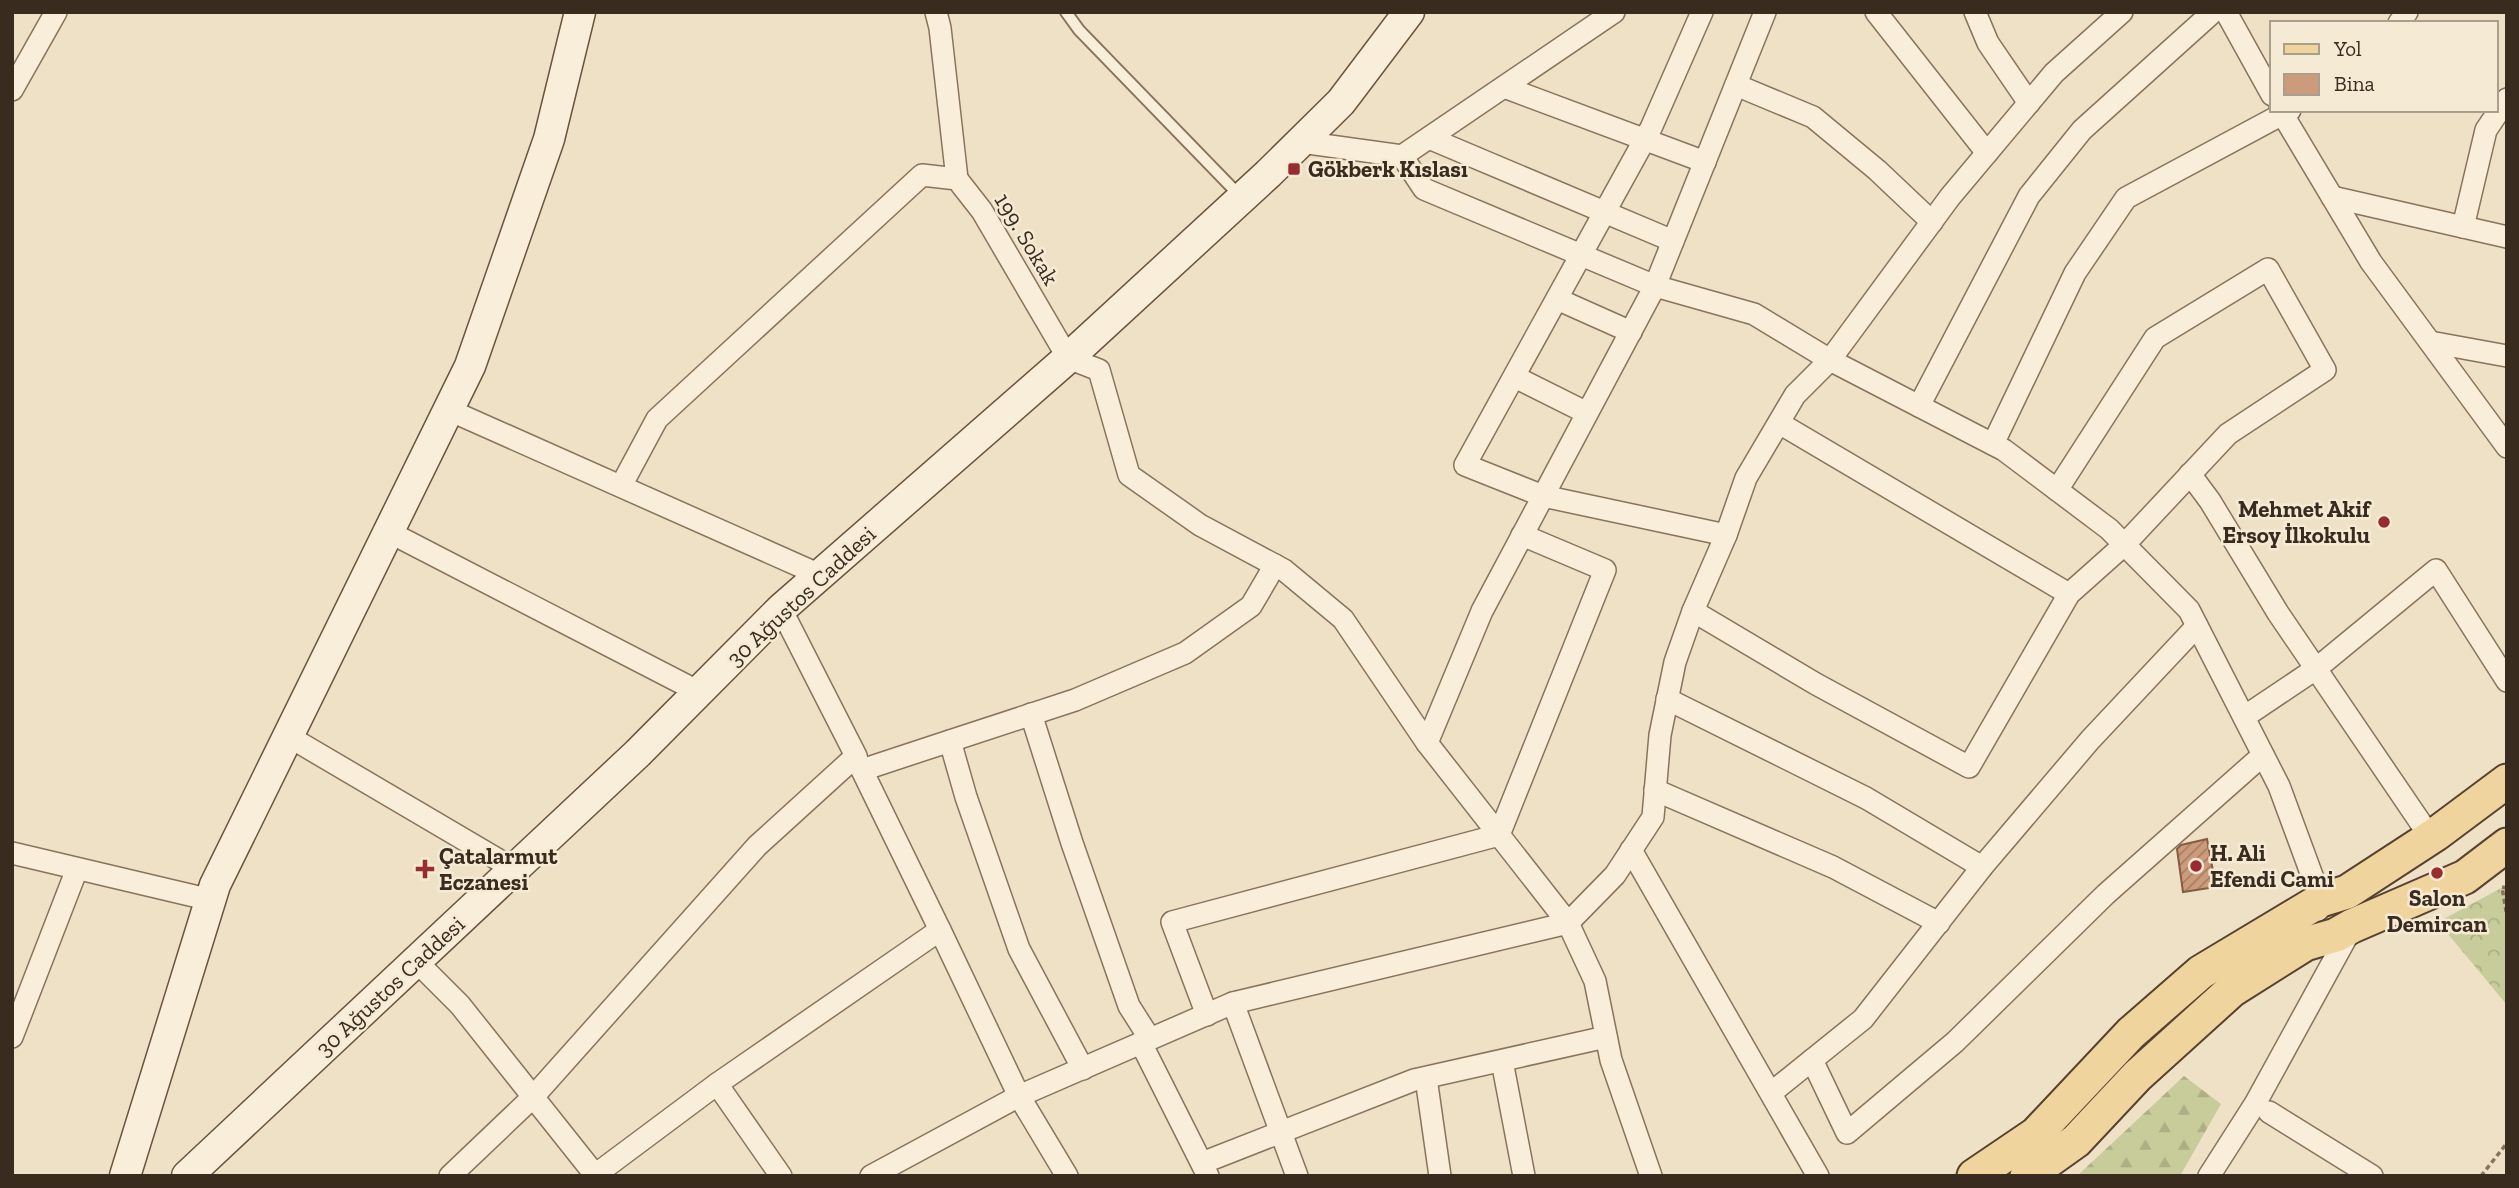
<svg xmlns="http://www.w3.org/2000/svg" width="2519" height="1188" viewBox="0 0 2519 1188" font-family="'Zilla Slab',serif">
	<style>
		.forest { fill: url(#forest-firs) }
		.park { fill: url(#park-crowns) }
		.building { fill: url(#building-hatch); stroke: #885c42; stroke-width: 2 }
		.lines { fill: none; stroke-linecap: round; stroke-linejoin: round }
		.lane-casing { stroke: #89735c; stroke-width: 14 }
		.street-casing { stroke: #89735c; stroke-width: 24 }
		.secondary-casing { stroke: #6b543f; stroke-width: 33 }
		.primary-casing { stroke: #574130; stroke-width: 37 }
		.path { stroke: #89735c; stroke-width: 3.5; stroke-dasharray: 5 3.5; stroke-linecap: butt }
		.lane { stroke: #f9eed9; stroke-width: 10 }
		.street { stroke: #f9eed9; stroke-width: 21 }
		.secondary { stroke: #f9eed9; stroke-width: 30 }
		.primary { stroke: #f0d49e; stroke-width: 33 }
		.poi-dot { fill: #982c30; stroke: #f5ebd5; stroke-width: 2.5 }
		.labels { text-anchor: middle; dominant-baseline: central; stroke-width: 5; stroke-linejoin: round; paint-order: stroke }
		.poi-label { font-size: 23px; font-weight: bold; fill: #3a2b1f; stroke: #f5ebd5; text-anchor: start }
		.street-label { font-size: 23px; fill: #3a2b1f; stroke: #f5ebd5 }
	</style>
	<defs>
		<pattern id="forest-firs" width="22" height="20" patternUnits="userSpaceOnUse" patternTransform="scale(1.75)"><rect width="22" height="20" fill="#c8cc9a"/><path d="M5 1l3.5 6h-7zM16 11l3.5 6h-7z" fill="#adaf84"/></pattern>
		<pattern id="park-crowns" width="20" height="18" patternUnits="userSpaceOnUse" patternTransform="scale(1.75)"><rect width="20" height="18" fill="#c8cc9a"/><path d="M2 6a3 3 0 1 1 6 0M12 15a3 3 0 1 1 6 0" fill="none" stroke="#adaf84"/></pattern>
		<pattern id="building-hatch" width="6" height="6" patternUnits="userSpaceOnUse" patternTransform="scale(1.75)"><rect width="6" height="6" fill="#cc9b7c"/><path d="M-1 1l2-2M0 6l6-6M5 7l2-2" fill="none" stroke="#a77f65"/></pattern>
	</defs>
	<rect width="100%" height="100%" fill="#eee1c6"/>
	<path class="forest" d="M 2184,1076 L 2221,1104 L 2180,1176 L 2077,1176 Z"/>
	<path class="park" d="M 2507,885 L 2507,1005 L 2438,922 Z"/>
	<path class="building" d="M 2207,839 L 2216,887 L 2183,892 L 2177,849 L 2181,845 Z"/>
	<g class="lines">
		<g class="lane-casing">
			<path id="lane" d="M 1066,12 L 1079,30 L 1240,196"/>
		</g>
		<g class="street-casing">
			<g id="street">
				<path d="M 936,12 L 940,28 L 957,179"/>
				<path d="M 1876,12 L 1987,153"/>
				<path d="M 1975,12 L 1988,43 L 2029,103"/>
				<path d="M 2226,12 L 2272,95"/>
				<path d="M 2399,23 L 2407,12"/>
				<path d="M 1736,85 L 1813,117 L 1877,170 L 1932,222"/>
				<path d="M 1504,87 L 1705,162"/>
				<path d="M 12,90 L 56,12"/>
				<path d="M 2280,110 L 2371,262 L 2507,447"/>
				<path d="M 1429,138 L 1673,241"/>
				<path d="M 1301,142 L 1402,156 L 1614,12"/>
				<path d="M 1402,156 L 1424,189 L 1655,286 L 1754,314 L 1830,360 L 1950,197 L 2054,73 L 2122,12"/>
				<path d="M 2332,197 L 2507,237"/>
				<path d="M 2463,227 L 2486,130 L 2507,99"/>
				<path d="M 1557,299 L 1631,332"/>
				<path d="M 2430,342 L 2507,356"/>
				<path d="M 1515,377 L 1587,413"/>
				<path d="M 1919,406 L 2029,196 L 2082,130 L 2213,12"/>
				<path d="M 449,410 L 820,575"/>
				<path d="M 1779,423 L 2069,594"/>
				<path d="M 1993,444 L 2075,273 L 2126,198 L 2290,110"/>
				<path d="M 2190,474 L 2210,501 L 2278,613 L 2431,838"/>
				<path d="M 621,486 L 657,419 L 922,175 L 957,179 L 982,211 L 1068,358 L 1099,370 L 1129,475 L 1200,525 L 1284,570 L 1343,619 L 1427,743 L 1568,923 L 1615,875 L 1653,817 L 1660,735 L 1675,662 L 1693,611 L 1726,535 L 1543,496 L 1465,465 L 1651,128 L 1702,12"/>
				<path d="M 389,532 L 699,692"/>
				<path d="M 1726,535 L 1746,478 L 1795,395 L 1830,360 L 2004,450 L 2109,529 L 2189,610 L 2279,786 L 2321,900 L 2318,910"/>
				<path d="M 1693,611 L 1816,684 L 1969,767 L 2069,594 L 2124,545 L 2228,434 L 2325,370 L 2268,269 L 2155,338 L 2057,490"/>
				<path d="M 1667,699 L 1866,798 L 1982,867"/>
				<path d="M 1031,714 L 1072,843 L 1129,1006 L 1150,1039"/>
				<path d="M 2244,717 L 2317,668 L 2436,570 L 2507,681"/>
				<path d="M 288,736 L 514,869"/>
				<path d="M 950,741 L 1075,700 L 1185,653 L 1251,606 L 1275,565"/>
				<path d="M 1427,743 L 1482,611 L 1655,286 L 1765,12"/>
				<path d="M 856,758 L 940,930"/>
				<path d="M 862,770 L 950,741 L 966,797 L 1019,949 L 1083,1069"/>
				<path d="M 1655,790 L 1833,867 L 1939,923"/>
				<path d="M 1631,850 L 1818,1176"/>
				<path d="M 12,853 L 211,900"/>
				<path d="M 416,961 L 460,1005 L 596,1176"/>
				<path d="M 1233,1003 L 1297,1176"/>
				<path d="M 1207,1015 L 1172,922 L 1499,835 L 1605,570 L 1522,535"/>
				<path d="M 12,1037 L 77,869"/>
				<path d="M 1141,1043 L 1208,1176"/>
				<path d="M 1812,1060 L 1847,1133 L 1955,1042 L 2106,894 L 2263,755"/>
				<path d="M 1502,1061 L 1524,1176"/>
				<path d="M 1426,1078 L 1440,1176"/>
				<path d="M 717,1084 L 940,930 L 1019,1096 L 871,1176"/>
				<path d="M 1771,1093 L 1863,1019 L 1982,867 L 2090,740 L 2197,626"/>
				<path d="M 2269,1112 L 2372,1176"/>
				<path d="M 1202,1163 L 1414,1080 L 1606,1037"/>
				<path d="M 595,1175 L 717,1084 L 781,1176"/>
				<path d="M 450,1176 L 533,1097 L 757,846 L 856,756 L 781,609"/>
				<path d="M 1067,1176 L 1019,1096 L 1233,1003 L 1568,923 L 1595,981 L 1611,1060 L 1651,1176"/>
				<path d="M 2209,1176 L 2255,1104 L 2351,929"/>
			</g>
		</g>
		<g class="secondary-casing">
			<g id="secondary">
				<path d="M 125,1176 L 215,885 L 470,366 L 549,139 L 580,12"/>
				<path d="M 187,1176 L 638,753 L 781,609 L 1068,358 L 1268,174 L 1341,102 L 1409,12"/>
			</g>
		</g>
		<g class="primary-casing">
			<g id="primary">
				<path d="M 1974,1176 L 2036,1134 L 2131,1033 L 2201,972 L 2321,900 L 2347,892 L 2436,834 L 2507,781"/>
				<path d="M 2027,1176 L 2076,1141 L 2137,1076 L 2232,990 L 2305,944 L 2336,935 L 2352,926 L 2465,877 L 2507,845"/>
			</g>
		</g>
		<g class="path">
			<path d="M 2507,888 L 2502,887 L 2507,917"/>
			<path d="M 2481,1176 L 2507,1143"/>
		</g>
		<use href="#lane" class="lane"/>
		<use href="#street" class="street"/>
		<use href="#secondary" class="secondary"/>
		<use href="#primary" class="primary"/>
	</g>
	<g class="poi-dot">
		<rect x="1287" y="162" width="14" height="14" rx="3.5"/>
		<circle cx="2384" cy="522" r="7"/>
		<circle cx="2196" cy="866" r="7"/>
		<path d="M421.5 858.5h7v7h7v7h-7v7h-7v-7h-7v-7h7z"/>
		<circle cx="2437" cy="873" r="7"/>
	</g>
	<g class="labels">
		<g class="poi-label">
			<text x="1308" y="169">Gökberk Kıslası</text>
			<text x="2370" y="509" text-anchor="end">Mehmet Akif<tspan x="2370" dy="26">Ersoy İlkokulu</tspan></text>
			<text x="2210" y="853">H. Ali<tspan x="2210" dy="26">Efendi Cami</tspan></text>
			<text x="439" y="856">Çatalarmut<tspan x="439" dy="26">Eczanesi</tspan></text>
			<text x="2437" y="898" text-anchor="middle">Salon<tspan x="2437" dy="26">Demircan</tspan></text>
		</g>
		<g class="street-label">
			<text transform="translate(1027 239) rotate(59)">199. Sokak</text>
			<text transform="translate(801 596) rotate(-43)">30 Ağustos Caddesi</text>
			<text transform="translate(390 986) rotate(-43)">30 Ağustos Caddesi</text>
		</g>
	</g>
	<rect width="2519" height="1188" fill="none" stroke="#3a2b1f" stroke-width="28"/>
	<rect x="2270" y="21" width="228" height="91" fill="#f5ebd5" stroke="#aa9e8c" stroke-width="2"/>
	<rect x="2284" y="44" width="35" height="10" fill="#f0d49e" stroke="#aa9e8c" stroke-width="2"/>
	<text x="2334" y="56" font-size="21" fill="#3a2b1f">Yol</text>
	<rect x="2284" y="74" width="35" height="21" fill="#cc9b7c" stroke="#aa9e8c" stroke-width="2"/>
	<text x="2334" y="91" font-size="21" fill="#3a2b1f">Bina</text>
</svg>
